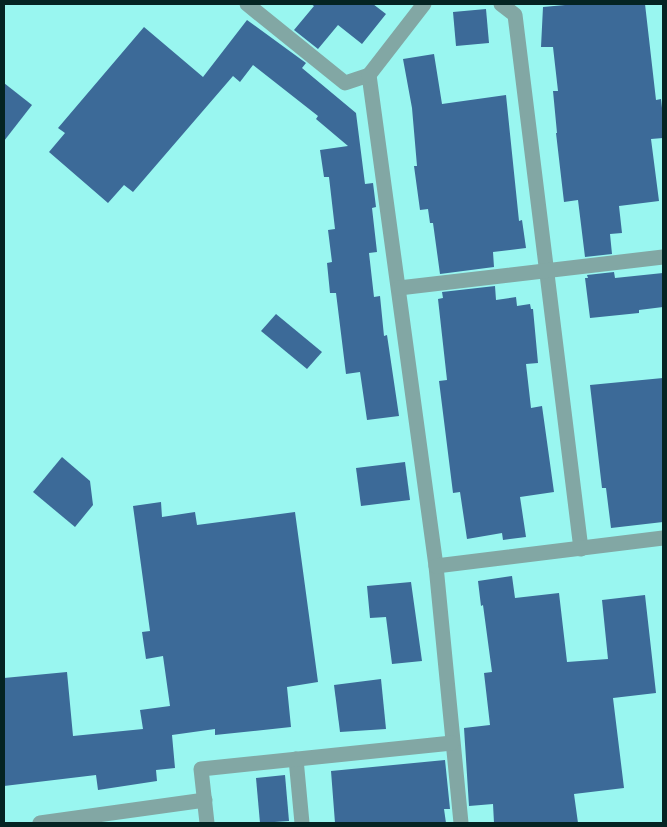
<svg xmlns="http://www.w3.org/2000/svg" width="667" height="827" viewBox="0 0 667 827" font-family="Lato,sans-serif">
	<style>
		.building { fill: #3c6a98 }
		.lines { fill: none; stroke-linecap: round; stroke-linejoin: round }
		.minor { stroke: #82a7a4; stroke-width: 15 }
	</style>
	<rect width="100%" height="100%" fill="#99f6f0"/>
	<g class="building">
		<path d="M 311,4 L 373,4 L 386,14 L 362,44 L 338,25 L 318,49 L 294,30 L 314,6 Z"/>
		<path d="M 576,4 L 645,4 L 656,100 L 661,99 L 663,117 L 663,138 L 651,139 L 659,201 L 619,206 L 622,233 L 610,234 L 612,254 L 585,257 L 578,200 L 564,202 L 556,133 L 557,133 L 553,91 L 558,91 L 553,47 L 541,47 L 543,7 Z"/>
		<path d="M 486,9 L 489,43 L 456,46 L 453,12 Z"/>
		<path d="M 247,20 L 306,63 L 302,68 L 356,113 L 365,184 L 373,183 L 376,207 L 372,208 L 377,252 L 369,253 L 374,297 L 380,296 L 384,336 L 387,335 L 399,416 L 367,420 L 360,372 L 346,374 L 336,293 L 330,293 L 327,263 L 332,262 L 328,230 L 335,229 L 329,177 L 324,177 L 320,150 L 348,146 L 316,119 L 318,116 L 253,65 L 240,82 L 233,76 L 133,192 L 124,185 L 108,203 L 49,152 L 65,133 L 58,128 L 144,27 L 203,77 Z"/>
		<path d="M 434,54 L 442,104 L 506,95 L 519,221 L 522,220 L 526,248 L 493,252 L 494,267 L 440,274 L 433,223 L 430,223 L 428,209 L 420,210 L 414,166 L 417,166 L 412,108 L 403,59 Z"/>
		<path d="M 4,83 L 32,105 L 4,141 Z"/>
		<path d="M 614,272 L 615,278 L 663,273 L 663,307 L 639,310 L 639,313 L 590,318 L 585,278 L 588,278 L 587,275 Z"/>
		<path d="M 495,286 L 496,300 L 516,297 L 517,306 L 530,304 L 531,309 L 533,309 L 538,363 L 526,364 L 531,408 L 542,406 L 554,492 L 520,497 L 526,537 L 503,540 L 502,533 L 467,539 L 460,492 L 453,493 L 439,381 L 447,380 L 438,299 L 443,298 L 442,292 Z"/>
		<path d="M 276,314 L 322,352 L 307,369 L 261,331 Z"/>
		<path d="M 663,378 L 663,522 L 611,528 L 606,488 L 602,488 L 590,385 Z"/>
		<path d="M 62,457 L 90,481 L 93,505 L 75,527 L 33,492 Z"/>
		<path d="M 405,462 L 410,500 L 361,506 L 356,468 Z"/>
		<path d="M 161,502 L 162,517 L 195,512 L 197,525 L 295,512 L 318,682 L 287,687 L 291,727 L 215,735 L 215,729 L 172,735 L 175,768 L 156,770 L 157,781 L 98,790 L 96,775 L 4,786 L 4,678 L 67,672 L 73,736 L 143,729 L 140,710 L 170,706 L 163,656 L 146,659 L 142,632 L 150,631 L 133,506 Z"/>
		<path d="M 512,576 L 515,598 L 559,593 L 567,662 L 608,659 L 602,600 L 645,595 L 656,693 L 613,698 L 624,788 L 574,794 L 578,823 L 494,823 L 493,804 L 469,806 L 464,728 L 490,725 L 484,673 L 492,672 L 483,605 L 481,606 L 478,581 Z"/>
		<path d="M 411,582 L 422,661 L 392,664 L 386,617 L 370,618 L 367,586 Z"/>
		<path d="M 381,679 L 386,729 L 340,732 L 334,685 Z"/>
		<path d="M 445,760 L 450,809 L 444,809 L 446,823 L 335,823 L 331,771 Z"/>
		<path d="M 285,775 L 289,821 L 260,823 L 256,778 Z"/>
	</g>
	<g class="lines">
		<g class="minor">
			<path d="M 247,4 L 345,83 L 369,75 L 436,566 L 461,823"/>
			<path d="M 501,4 L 515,15 L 581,549"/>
			<path d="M 369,75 L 424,4"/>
			<path d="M 399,288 L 663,257"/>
			<path d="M 436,566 L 663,538"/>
			<path d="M 296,759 L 302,823"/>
			<path d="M 40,823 L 205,800"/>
			<path d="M 207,823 L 201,769 L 452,743"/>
		</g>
	</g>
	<rect width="667" height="827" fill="none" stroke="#052423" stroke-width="10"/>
</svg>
